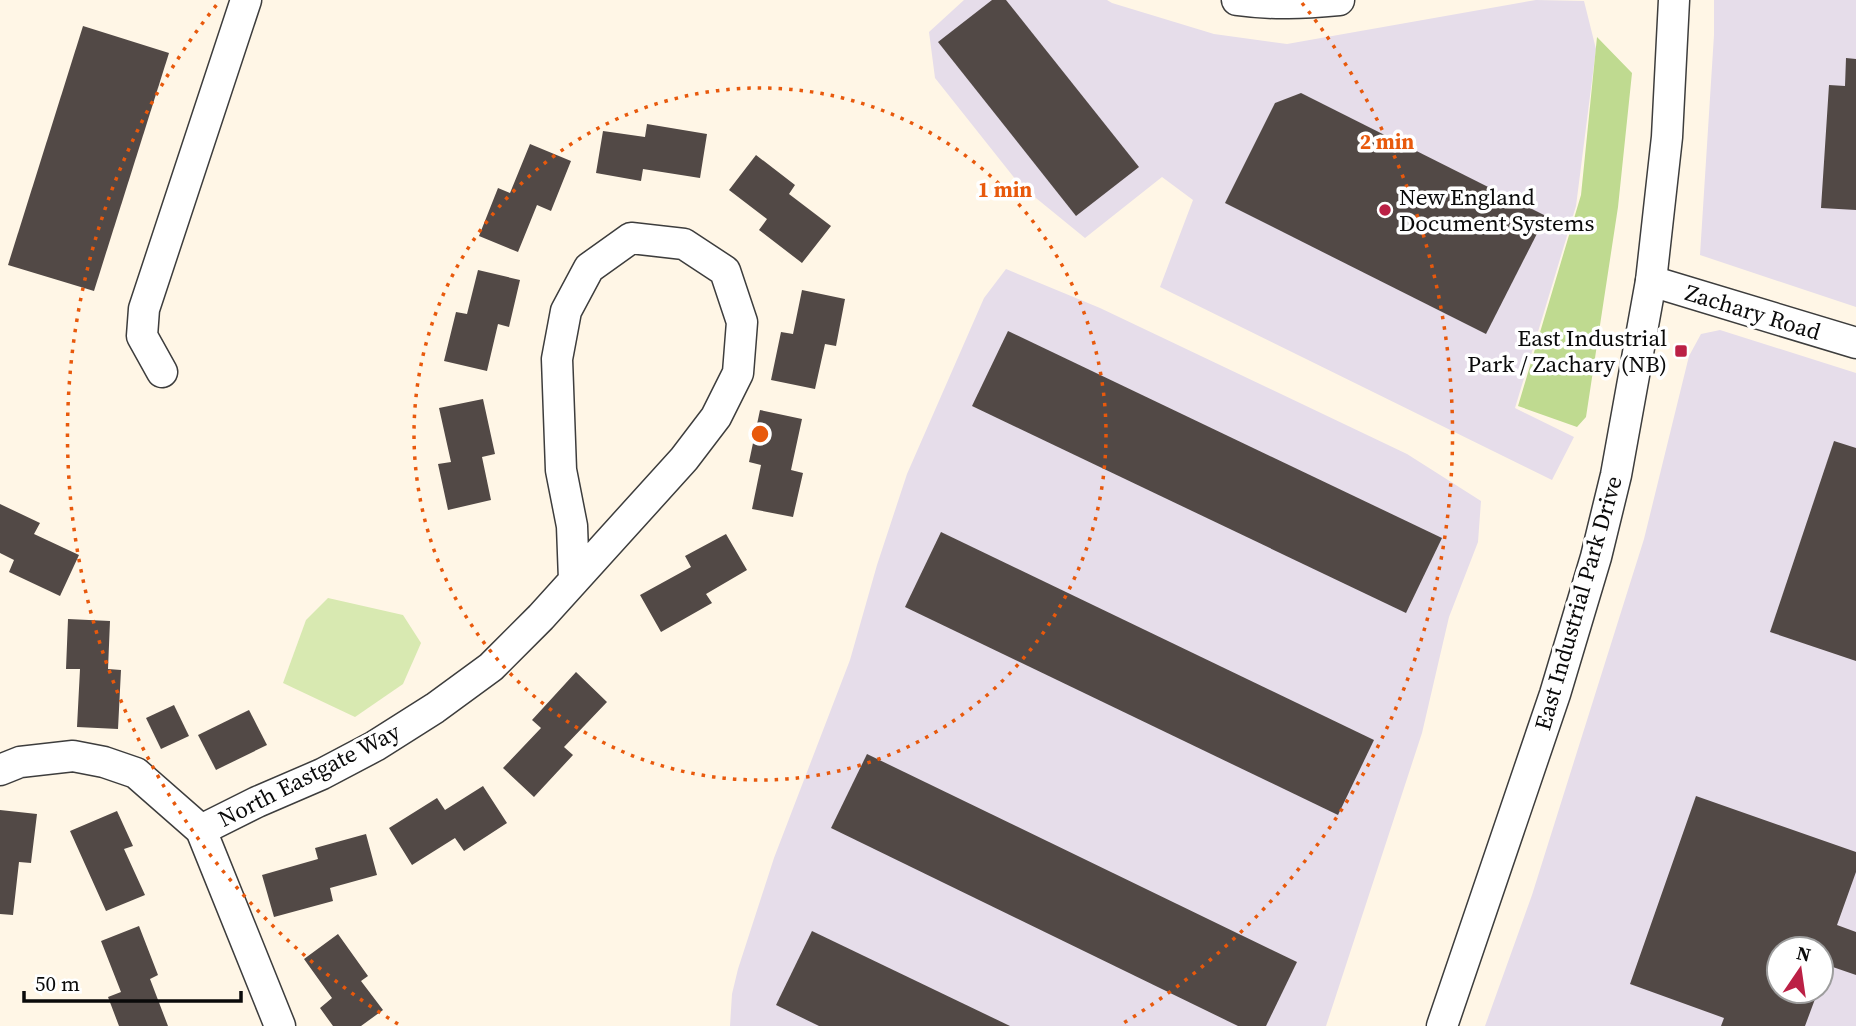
<svg xmlns="http://www.w3.org/2000/svg" width="1856" height="1026" viewBox="0 0 1856 1026" font-family="'Source Serif 4',serif">
	<style>
		.industrial { fill: #e6ddea; fill-rule: evenodd }
		.green { fill: #d8e9b1 }
		.forest { fill: #bfda90 }
		.building { fill: #524946 }
		.lines { fill: none; stroke-linecap: round; stroke-linejoin: round }
		.minor-casing { stroke: #3d3d3d; stroke-width: 33 }
		.minor { stroke: #fff; stroke-width: 30 }
		.ring { fill: none; stroke: #e8590c; stroke-width: 3.5; stroke-dasharray: 3.5 7 }
		.poi-dot { fill: #bb2045; stroke: #fff; stroke-width: 2.5 }
		.labels { text-anchor: middle; dominant-baseline: central; stroke-width: 7; stroke-linejoin: round; paint-order: stroke }
		.poi-label { font-size: 23px; fill: #0a0a0a; stroke: #fff; text-anchor: start }
		.street-label { font-size: 23px; fill: #0a0a0a; stroke: #fff }
		.centre { fill: #e8590c; stroke: #fff; stroke-width: 3.5 }
		.ring-label { font-size: 21px; text-anchor: middle; font-weight: bold; fill: #e8590c; stroke: #fff; stroke-width: 7; stroke-linejoin: round; paint-order: stroke }
	</style>
	<rect width="100%" height="100%" fill="#fff6e6"/>
	<g class="industrial">
		<path d="M 964,0 L 1107,0 L 1112,3 L 1214,34 L 1287,44 L 1536,0 L 1584,1 L 1596,49 L 1576,206 L 1515,408 L 1574,437 L 1552,480 L 1160,287 L 1193,200 L 1162,177 L 1085,238 L 1020,185 L 935,78 L 929,32 Z"/>
		<path d="M 1714,0 L 1856,0 L 1856,307 L 1700,255 L 1714,35 Z"/>
		<path d="M 1006,269 L 1100,308 L 1407,454 L 1481,501 L 1478,542 L 1449,617 L 1422,733 L 1326,1026 L 730,1026 L 732,994 L 738,969 L 774,858 L 850,660 L 877,565 L 907,474 L 984,298 Z"/>
		<path d="M 1720,330 L 1856,373 L 1856,1026 L 1485,1026 L 1532,895 L 1644,539 L 1689,356 L 1701,334 ZM 1779,949 L 1821,949 L 1821,991 L 1779,991 Z"/>
	</g>
	<path class="green" d="M 328,598 L 403,615 L 421,643 L 403,684 L 355,717 L 283,683 L 306,620 Z"/>
	<path class="forest" d="M 1597,37 L 1632,73 L 1618,207 L 1586,417 L 1577,427 L 1518,406 L 1581,195 Z"/>
	<g class="building">
		<path d="M 992,0 L 1006,0 L 1139,167 L 1076,216 L 938,42 Z"/>
		<path d="M 83,26 L 169,53 L 94,291 L 8,265 Z"/>
		<path d="M 1846,58 L 1856,59 L 1856,210 L 1821,208 L 1829,85 L 1845,86 Z"/>
		<path d="M 1301,93 L 1546,216 L 1486,334 L 1225,203 L 1275,103 Z"/>
		<path d="M 647,124 L 707,134 L 700,178 L 643,169 L 641,181 L 596,173 L 603,131 L 645,137 Z"/>
		<path d="M 530,144 L 571,161 L 551,211 L 537,205 L 518,252 L 479,236 L 498,188 L 510,193 Z"/>
		<path d="M 756,155 L 795,185 L 789,194 L 831,226 L 802,263 L 759,230 L 767,219 L 729,190 Z"/>
		<path d="M 478,270 L 520,280 L 509,327 L 498,324 L 487,371 L 444,361 L 456,312 L 467,314 Z"/>
		<path d="M 802,290 L 845,299 L 836,346 L 825,344 L 815,389 L 771,380 L 781,332 L 793,334 Z"/>
		<path d="M 1008,331 L 1442,538 L 1406,613 L 972,406 Z"/>
		<path d="M 483,399 L 495,454 L 482,457 L 491,500 L 448,510 L 438,464 L 451,462 L 439,408 Z"/>
		<path d="M 760,410 L 802,419 L 791,470 L 803,473 L 793,517 L 752,509 L 761,465 L 749,462 Z"/>
		<path d="M 1834,441 L 1856,448 L 1856,661 L 1770,632 Z"/>
		<path d="M 0,504 L 40,523 L 34,534 L 79,555 L 60,596 L 9,572 L 14,560 L 0,553 Z"/>
		<path d="M 941,532 L 1374,740 L 1338,815 L 905,607 Z"/>
		<path d="M 726,534 L 747,570 L 706,594 L 712,603 L 661,632 L 640,595 L 691,567 L 685,556 Z"/>
		<path d="M 68,619 L 110,621 L 108,669 L 121,670 L 118,729 L 77,727 L 80,669 L 66,669 Z"/>
		<path d="M 576,672 L 607,702 L 564,747 L 573,755 L 534,797 L 503,768 L 541,728 L 532,720 Z"/>
		<path d="M 174,705 L 189,736 L 161,749 L 146,718 Z"/>
		<path d="M 249,710 L 267,745 L 216,770 L 198,735 Z"/>
		<path d="M 867,754 L 1297,962 L 1266,1026 L 1238,1026 L 831,828 Z"/>
		<path d="M 483,786 L 507,823 L 464,851 L 455,838 L 412,865 L 389,828 L 437,798 L 445,810 Z"/>
		<path d="M 1696,796 L 1856,852 L 1856,872 L 1837,925 L 1856,932 L 1856,975 L 1827,965 L 1821,981 L 1821,949 L 1779,949 L 1779,991 L 1818,991 L 1805,1026 L 1721,1026 L 1724,1018 L 1630,984 Z"/>
		<path d="M 0,810 L 37,814 L 31,863 L 19,862 L 13,915 L 0,914 Z"/>
		<path d="M 117,811 L 133,846 L 124,849 L 145,895 L 106,911 L 70,831 Z"/>
		<path d="M 366,834 L 377,875 L 330,888 L 333,901 L 274,917 L 262,875 L 318,859 L 315,848 Z"/>
		<path d="M 139,926 L 158,975 L 150,979 L 168,1026 L 119,1026 L 108,997 L 121,992 L 101,941 Z"/>
		<path d="M 812,931 L 1010,1026 L 819,1026 L 776,1005 Z"/>
		<path d="M 338,934 L 368,976 L 361,981 L 383,1010 L 361,1026 L 333,1026 L 320,1008 L 332,998 L 304,959 Z"/>
	</g>
	<g class="lines">
		<g class="minor-casing">
			<g id="minor">
				<path d="M 1237,0 C 1272,5 1305,3 1339,0"/>
				<path d="M 1651,281 L 1856,343"/>
				<path d="M 162,372 L 142,336 L 144,309 L 246,0"/>
				<path d="M 0,770 L 20,762 L 73,756 L 104,762 L 136,773 L 201,830 L 280,1026"/>
				<path d="M 201,830 L 257,802 L 322,774 L 375,746 L 435,708 L 491,667 L 541,617 L 684,459 L 716,417 L 738,373 L 742,322 L 725,271 L 684,244 L 631,238 L 589,268 L 566,311 L 557,359 L 561,470 L 572,526 L 574,580"/>
				<path d="M 1442,1026 L 1555,694 L 1596,557 L 1616,475 L 1651,281 L 1667,137 L 1674,0"/>
			</g>
		</g>
		<use href="#minor" class="minor"/>
	</g>
	<g class="ring">
		<circle cx="760" cy="434" r="346"/>
		<path d="M398 1024A692 692 0 0 1 218 3M1302 3A692 692 0 0 1 1122 1024"/>
	</g>
	<g class="poi-dot">
		<circle cx="1385" cy="210" r="7"/>
		<rect x="1674" y="344" width="14" height="14" rx="3.5"/>
	</g>
	<g class="labels">
		<g class="poi-label">
			<text x="1399" y="197">New England<tspan x="1399" dy="26">Document Systems</tspan></text>
			<text x="1667" y="338" text-anchor="end">East Industrial<tspan x="1667" dy="26">Park / Zachary (NB)</tspan></text>
		</g>
		<g class="street-label">
			<text transform="translate(1753 312) rotate(17)">Zachary Road</text>
			<text transform="translate(1578 603) rotate(-74)">East Industrial Park Drive</text>
			<text transform="translate(309 775) rotate(-27)">North Eastgate Way</text>
		</g>
	</g>
	<circle cx="760" cy="434" r="10" class="centre"/>
	<g class="ring-label">
		<text x="1387" y="149">2 min</text>
		<text x="1005" y="197">1 min</text>
	</g>
	<g transform="translate(1800 970) rotate(13)"><circle r="33" fill="#ffffff" stroke="#9d9d9d" stroke-width="2"/>
	<path d="M0-5L12 26L0 18L-12 26Z" fill="#bb2045"/>
	<text y="-10" font-size="19" font-weight="bold" text-anchor="middle" fill="#0a0a0a">N</text>
	</g>
	<path d="M24 991v10h217v-10" fill="none" stroke="#0a0a0a" stroke-width="3.5"/>
	<text x="35" y="991" font-size="21" fill="#0a0a0a" stroke="#ffffff" stroke-width="5" paint-order="stroke">50 m</text>
</svg>
